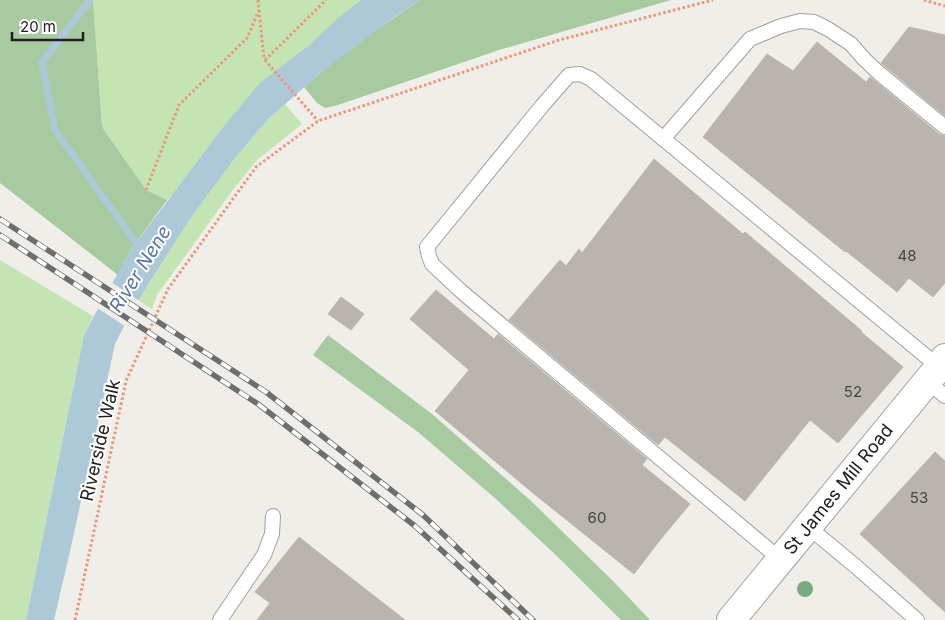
<svg xmlns="http://www.w3.org/2000/svg" width="945" height="620" viewBox="0 0 945 620" font-family="Inter,sans-serif">
	<style>
		.grass { fill: #c5e4b3 }
		.forest { fill: #a8caa1 }
		.water { fill: #adc9d8 }
		.pier { fill: #f0eee8 }
		.lines { fill: none; stroke-linecap: round; stroke-linejoin: round }
		.stream { stroke: #adc9d8; stroke-width: 7 }
		.building { fill: #b9b4ae; stroke: #c0b7ac }
		.lane-casing { stroke: #a1a1a1; stroke-width: 16 }
		.street-casing { stroke: #a1a1a1; stroke-width: 30 }
		.path { stroke: #eb967d; stroke-width: 3; stroke-dasharray: 2.5 2.5; stroke-linecap: butt }
		.lane { stroke: #fff; stroke-width: 14 }
		.street { stroke: #fff; stroke-width: 28 }
		.rail-casing { stroke: #6e6e6e; stroke-width: 5.5 }
		.rail { stroke: #fff; stroke-width: 4; stroke-dasharray: 11; stroke-linecap: butt }
		.tree { fill: #79ab80 }
		.labels { text-anchor: middle; dominant-baseline: central; stroke-width: 4; stroke-linejoin: round; paint-order: stroke }
		.number-label { font-size: 15px; fill: #464544 }
		.street-label { font-size: 18px; fill: #202020; stroke: #fff }
		.water-label { font-size: 19px; font-style: italic; fill: #5675a6; stroke: #fff }
	</style>
	<rect width="100%" height="100%" fill="#f0eee8"/>
	<g class="grass">
		<path d="M 93,0 L 388,0 L 318,54 L 167,200 L 146,190 L 102,127 Z"/>
		<path d="M 285,104 L 302,124 L 257,160 L 232,191 L 157,295 L 152,309 L 139,301 L 149,283 L 190,219 L 232,162 L 268,119 Z"/>
		<path d="M 0,260 L 93,316 L 84,335 L 26,620 L 0,620 Z"/>
	</g>
	<g class="forest">
		<path d="M 0,0 L 93,0 L 102,127 L 146,190 L 167,200 L 129,252 L 118,275 L 0,183 Z"/>
		<path d="M 420,0 L 671,0 L 499,50 L 338,105 L 325,108 L 317,103 L 304,87 C 340,55 380,27 420,0 Z"/>
		<path d="M 328,335 L 432,414 L 530,500 L 613,581 L 650,620 L 621,620 L 562,561 L 496,499 L 418,432 L 313,355 Z"/>
	</g>
	<path class="water" d="M 361,0 L 420,0 L 393,18 L 324,70 L 268,119 L 232,162 L 190,219 L 149,283 L 123,328 L 115,344 L 71,547 L 54,620 L 26,620 L 84,335 C 98,307 115,280 129,252 L 224,126 L 260,83 L 307,47 L 336,20 Z"/>
	<path class="pier" d="M 111,282 L 141,302 L 126,327 L 96,307 Z"/>
	<g class="lines">
		<path class="stream" d="M 90,0 L 42,62 L 55,130 L 141,250"/>
	</g>
	<g class="building">
		<path d="M 909,27 L 945,35 L 945,116 L 881,63 Z"/>
		<path d="M 817,42 L 866,82 L 870,77 L 939,134 L 945,136 L 945,283 L 933,297 L 909,278 L 897,292 L 846,251 L 845,252 L 703,137 L 767,54 L 793,71 Z"/>
		<path d="M 654,159 L 743,234 L 745,232 L 862,331 L 861,332 L 903,367 L 838,443 L 810,420 L 745,501 L 665,437 L 658,445 L 509,320 L 560,260 L 566,266 L 579,249 L 582,253 Z"/>
		<path d="M 436,290 L 494,339 L 498,334 L 647,459 L 642,465 L 690,504 L 660,540 L 634,574 L 533,493 L 435,411 L 469,370 L 410,319 Z"/>
		<path d="M 341,297 L 364,314 L 351,330 L 328,314 Z"/>
		<path d="M 935,452 L 945,461 L 945,612 L 860,534 Z"/>
		<path d="M 299,537 L 314,549 L 405,620 L 257,620 L 270,603 L 255,592 Z"/>
	</g>
	<g class="lines">
		<g class="lane-casing">
			<g id="lane">
				<path d="M 663,139 L 750,39 L 781,26 L 800,21 L 814,22 L 828,29 L 851,44 L 864,59 L 880,74 L 945,127"/>
				<path d="M 927,381 L 945,396"/>
				<path d="M 807,526 L 853,564 L 917,620"/>
				<path d="M 780,559 L 462,292 L 432,264 L 429,256 L 427,247 L 542,106 L 569,75 L 580,74 L 591,79 L 939,367"/>
				<path d="M 220,620 L 222,617 L 264,555 L 272,534 L 273,516"/>
			</g>
		</g>
		<g class="street-casing">
			<path id="street" d="M 731,620 L 939,367 L 945,358"/>
		</g>
		<g class="path">
			<path d="M 258,0 L 264,59"/>
			<path d="M 924,0 L 945,6"/>
			<path d="M 265,60 L 326,0"/>
			<path d="M 265,60 L 318,121"/>
			<path d="M 146,190 L 179,105 L 247,38 L 259,10"/>
			<path d="M 75,620 L 126,381 L 168,289 L 256,167 L 318,121 L 559,40 L 713,0"/>
		</g>
		<use href="#lane" class="lane"/>
		<use href="#street" class="street"/>
		<g class="rail-casing">
			<g id="rail">
				<path d="M 0,219 L 266,392 L 423,515 L 533,620"/>
				<path d="M 0,235 L 258,404 L 415,526 L 518,620"/>
			</g>
		</g>
		<use href="#rail" class="rail"/>
	</g>
	<circle class="tree" cx="805" cy="589" r="8"/>
	<g class="labels">
		<g class="number-label">
			<text x="907" y="255">48</text>
			<text x="853" y="391">52</text>
			<text x="919" y="497">53</text>
			<text x="597" y="517">60</text>
		</g>
		<g class="street-label">
			<text transform="translate(100 440) rotate(-77)">Riverside Walk</text>
			<text transform="translate(838 489) rotate(-51)">St James Mill Road</text>
		</g>
		<g class="water-label">
			<text transform="translate(140 269) rotate(-58)">River Nene</text>
		</g>
	</g>
	<path d="M12 32v8h71v-8" fill="none" stroke="#202020" stroke-width="2.5"/>
	<text x="20" y="32" font-size="15" fill="#202020" stroke="#ffffff" stroke-width="4" paint-order="stroke">20 m</text>
</svg>
